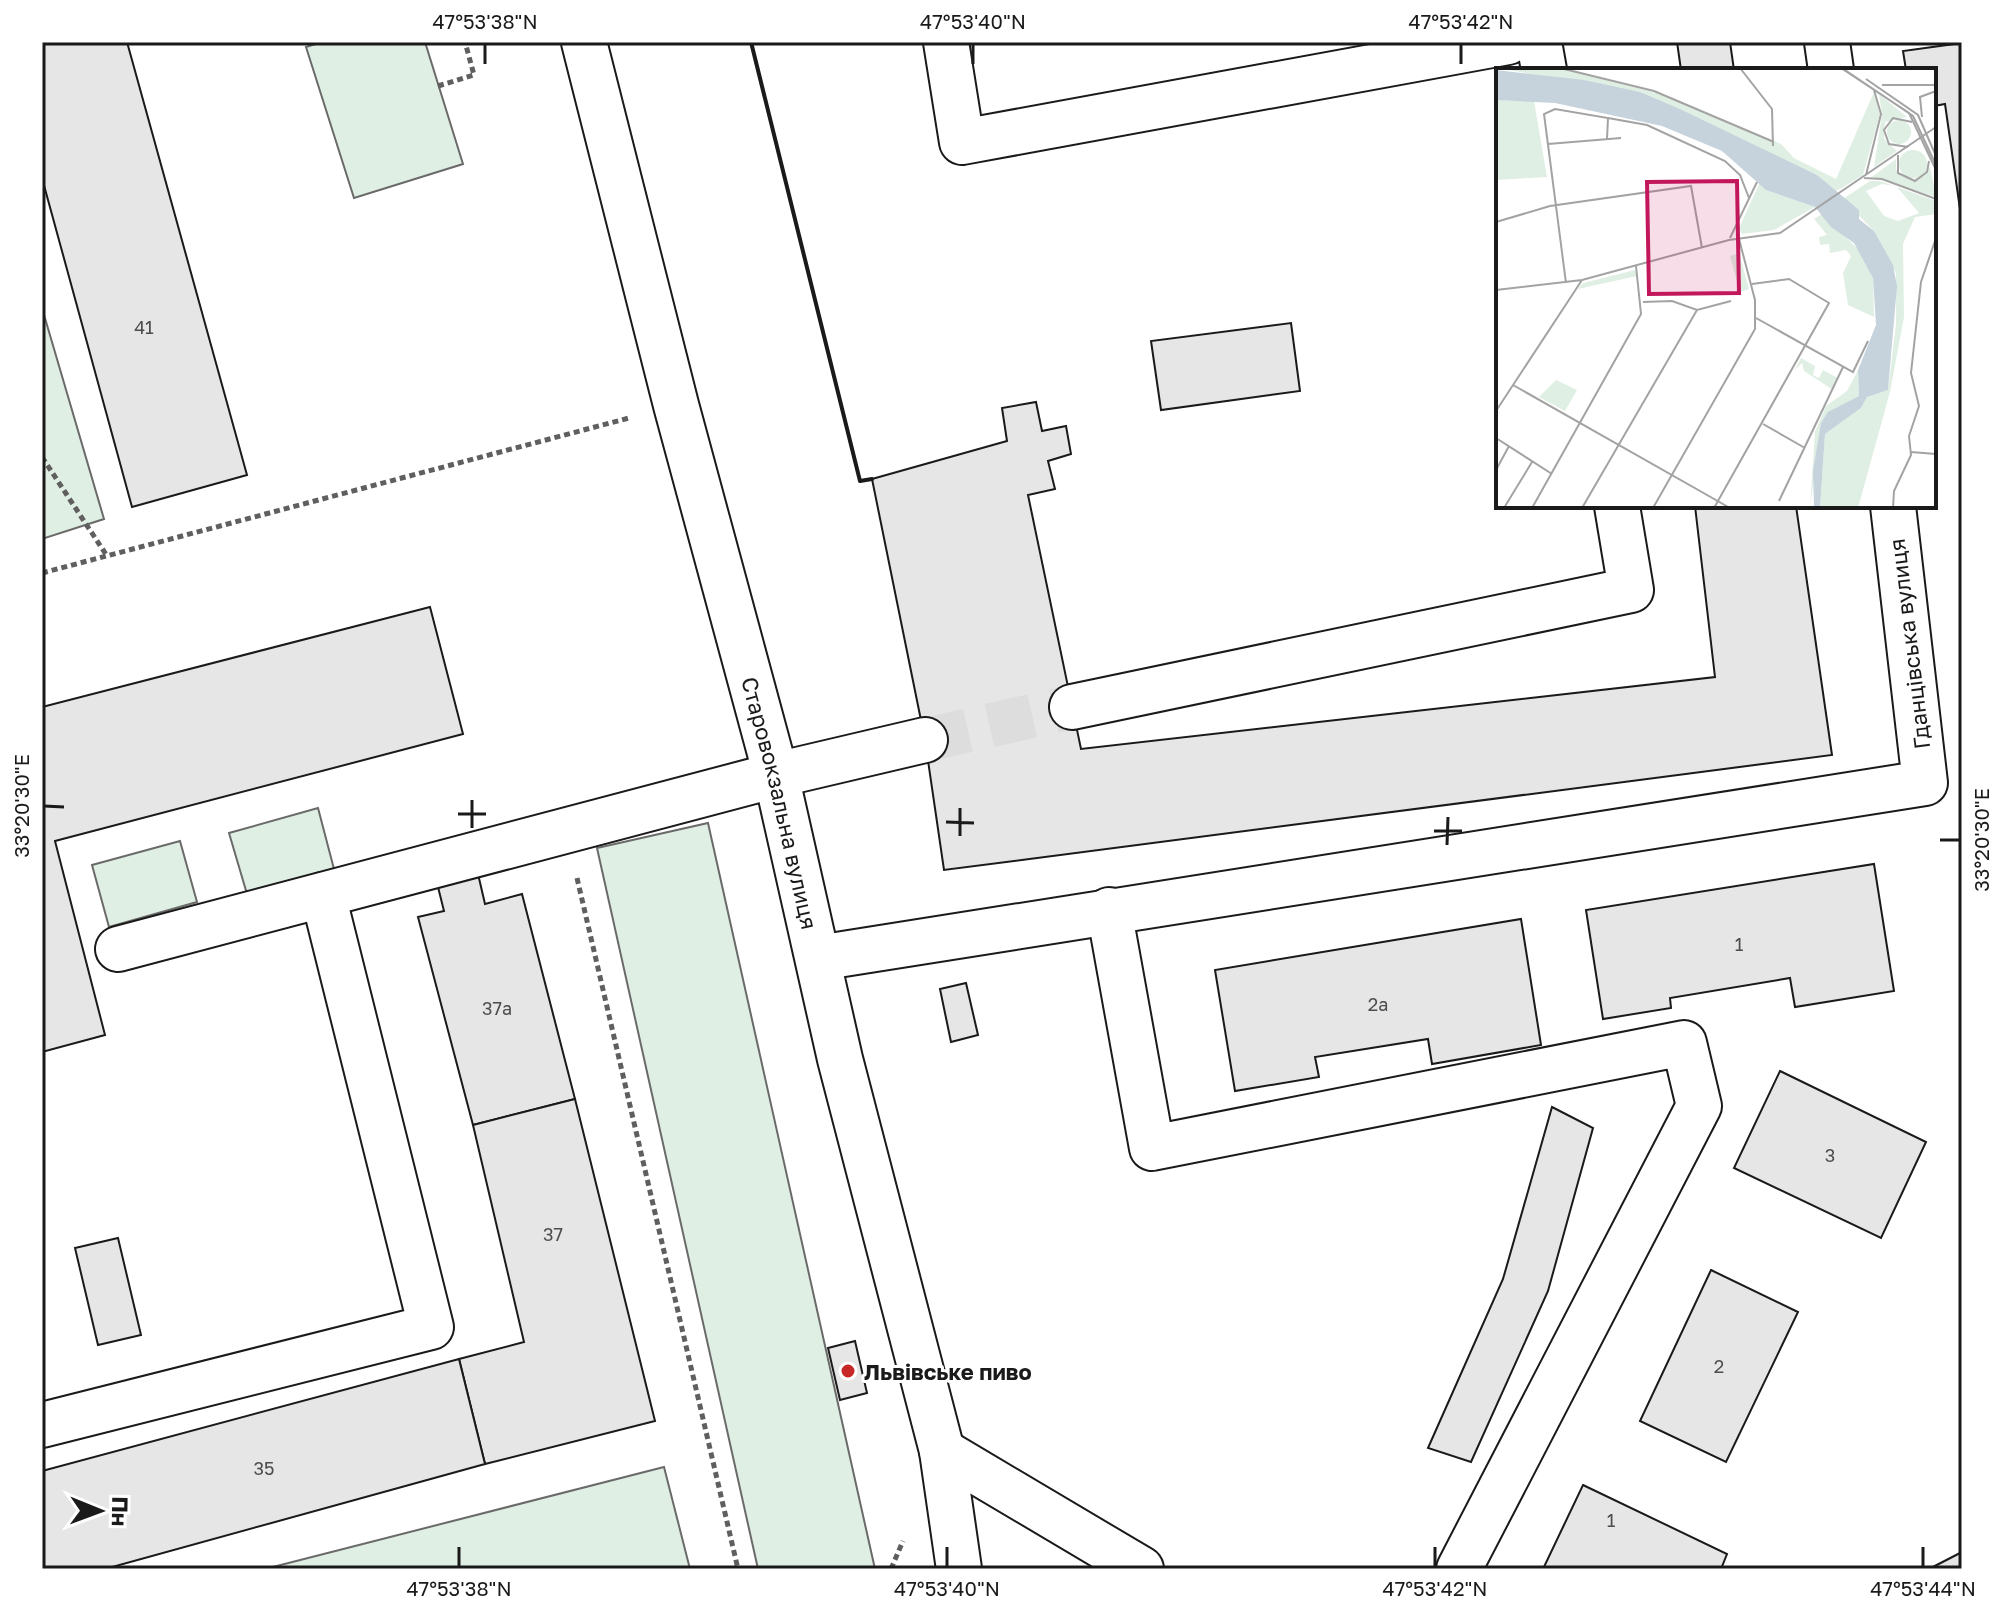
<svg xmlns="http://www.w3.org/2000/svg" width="2004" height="1611" viewBox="0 0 2004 1611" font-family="'Golos Text',sans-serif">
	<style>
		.green { fill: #e0efe3; stroke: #6a6a6a; stroke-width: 2 }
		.building { fill: #e6e6e6; stroke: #1a1a1a; stroke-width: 2 }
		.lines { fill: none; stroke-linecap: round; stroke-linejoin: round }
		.minor-tunnel { stroke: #ddd; stroke-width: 44; stroke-dasharray: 44 22; stroke-linecap: butt }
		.minor-casing { stroke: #1a1a1a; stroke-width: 48 }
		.major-casing { stroke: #1a1a1a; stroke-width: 48 }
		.path { stroke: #5f5f5f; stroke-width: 5; stroke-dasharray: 6 4; stroke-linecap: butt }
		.minor { stroke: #fff; stroke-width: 44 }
		.major { stroke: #fff; stroke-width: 44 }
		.wall { stroke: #1a1a1a; stroke-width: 4 }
		.ticks { fill: none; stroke: #1a1a1a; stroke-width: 3 }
		.poi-dot { fill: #c62828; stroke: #fff; stroke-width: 3 }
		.labels { text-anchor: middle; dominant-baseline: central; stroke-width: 6; stroke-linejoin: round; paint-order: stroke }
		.number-label { font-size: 18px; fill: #4d4d4d }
		.street-label { font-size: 22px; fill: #1a1a1a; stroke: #fff }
		.poi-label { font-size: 22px; font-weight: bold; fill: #1a1a1a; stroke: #fff; text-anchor: start }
		.inset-road { fill: none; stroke: #a3a3a3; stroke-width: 2 }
		.view { fill: #c2185b; fill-opacity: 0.15; stroke: #c2185b; stroke-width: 4 }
		.inset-edge { fill: none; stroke: #1a1a1a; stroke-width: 4 }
		.neatline { fill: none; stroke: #1a1a1a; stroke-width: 3 }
		.ticks-label { font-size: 20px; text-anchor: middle; fill: #1a1a1a }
	</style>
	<rect width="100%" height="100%" fill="#fff"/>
	<g class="green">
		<path d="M 322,42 L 425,42 L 463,164 L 354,198 L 306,47 Z"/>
		<path d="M 42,308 L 104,519 L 42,539 Z"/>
		<path d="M 318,808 L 334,869 L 247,894 L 229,833 Z"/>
		<path d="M 708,823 L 875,1569 L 758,1569 L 597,848 Z"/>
		<path d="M 180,841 L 197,902 L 109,927 L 92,865 Z"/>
		<path d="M 664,1467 L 690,1569 L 265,1569 Z"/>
	</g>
	<g class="building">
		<path d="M 42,42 L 127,42 L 247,475 L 132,507 L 42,178 Z"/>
		<path d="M 1677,42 L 1730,42 L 1734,70 L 1681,70 Z"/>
		<path d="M 1962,43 L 1962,216 L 1961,216 L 1945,104 L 1934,106 L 1934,70 L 1906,70 L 1903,51 Z"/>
		<path d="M 1291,323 L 1300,391 L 1161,410 L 1151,341 Z"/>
		<path d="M 1036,402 L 1042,431 L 1066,426 L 1071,454 L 1048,461 L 1055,489 L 1028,495 L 1081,749 L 1715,677 L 1695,506 L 1796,506 L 1832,755 L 944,870 L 925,740 L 872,479 L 1007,441 L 1002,408 Z"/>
		<path d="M 430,607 L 463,734 L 55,841 L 105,1035 L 42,1052 L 42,707 Z"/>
		<path d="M 475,861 L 485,904 L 522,894 L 575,1099 L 473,1125 L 418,917 L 444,911 L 434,871 Z"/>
		<path d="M 1874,864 L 1894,991 L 1795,1007 L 1790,978 L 1670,998 L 1671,1008 L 1603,1019 L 1586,910 Z"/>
		<path d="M 1521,919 L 1541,1045 L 1432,1064 L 1428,1039 L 1315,1057 L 1319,1077 L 1235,1091 L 1215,970 Z"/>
		<path d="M 966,983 L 978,1035 L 951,1042 L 940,989 Z"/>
		<path d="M 1780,1071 L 1926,1142 L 1881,1238 L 1734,1168 Z"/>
		<path d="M 575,1099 L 655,1421 L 485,1464 L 459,1359 L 524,1342 L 473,1125 Z"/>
		<path d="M 1552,1107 L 1593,1128 L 1548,1291 L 1471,1462 L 1428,1448 L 1503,1279 Z"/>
		<path d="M 118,1238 L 141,1335 L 98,1345 L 75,1248 Z"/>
		<path d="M 1711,1270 L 1798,1312 L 1726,1462 L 1640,1421 Z"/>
		<path d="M 855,1341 L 867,1393 L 840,1400 L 828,1348 Z"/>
		<path d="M 459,1359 L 485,1464 L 105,1569 L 42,1569 L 42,1471 Z"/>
		<path d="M 1583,1485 L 1727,1554 L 1721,1569 L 1543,1569 Z"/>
		<path d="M 1962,1552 L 1962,1569 L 1929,1569 Z"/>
	</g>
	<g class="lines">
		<path class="minor-tunnel" d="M 925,740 L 1072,707"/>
		<g class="minor-casing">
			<g id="minor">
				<path d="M 946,42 L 962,142 L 1508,42"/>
				<path d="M 1539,42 L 1544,70"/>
				<path d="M 1827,42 L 1831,70"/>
				<path d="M 1072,707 L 1631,590 L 1617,506"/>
				<path d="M 1109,910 L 1152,1148 L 1684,1043 L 1699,1106 L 1459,1569"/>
				<path d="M 118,949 L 776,775 L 925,740"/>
				<path d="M 818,958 L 1925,783 L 1893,506"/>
				<path d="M 42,1425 L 431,1327 L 323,895"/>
				<path d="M 942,1451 L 1141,1569"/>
			</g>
		</g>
		<g class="major-casing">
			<g id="major">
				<path id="s1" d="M 584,42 L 676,405 L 776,775 L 840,1059 L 942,1451 L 959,1569"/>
			</g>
		</g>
		<g class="path">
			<path d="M 438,86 L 474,75 L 465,42"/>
			<path d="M 42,457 L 107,556"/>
			<path d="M 42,573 L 629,418"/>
			<path d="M 577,878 L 738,1569"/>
			<path d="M 891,1569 L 903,1541"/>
		</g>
		<use href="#minor" class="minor"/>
		<use href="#major" class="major"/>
		<path class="wall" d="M 751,42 L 860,481 L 872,479"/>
	</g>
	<path class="ticks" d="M 485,64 L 485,44M 973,64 L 973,44M 1461,64 L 1461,44M 44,806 L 64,807M 458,814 L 486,814M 946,822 L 974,823M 472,828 L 472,800M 1434,831 L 1462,831M 960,836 L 960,808M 1940,840 L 1960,840M 1447,845 L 1448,817M 459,1567 L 459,1547M 947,1567 L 947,1547M 1435,1567 L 1435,1547M 1923,1567 L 1923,1547"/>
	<circle class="poi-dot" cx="848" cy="1371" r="8"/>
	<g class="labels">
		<g class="number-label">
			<text x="144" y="327">41</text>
			<text x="1739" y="944">1</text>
			<text x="1378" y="1004">2а</text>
			<text x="497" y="1008">37а</text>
			<text x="1830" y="1155">3</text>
			<text x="553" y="1234">37</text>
			<text x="1719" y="1366">2</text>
			<text x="264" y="1468">35</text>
			<text x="1611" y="1520">1</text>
		</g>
		<g class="street-label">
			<text transform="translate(1909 644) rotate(-97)">Гданцівська вулиця</text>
			<text stroke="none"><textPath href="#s1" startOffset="786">Старовокзальна вулиця</textPath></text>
		</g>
		<g class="poi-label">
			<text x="864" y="1371">Львівське пиво</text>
		</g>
	</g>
	<g transform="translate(1496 68)">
		<rect width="440" height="440" fill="#fff"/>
		<path d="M 0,0 L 64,0 L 172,28 L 285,76 L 298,90 L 340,111 L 378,24 L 384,46 L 367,107 L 339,124 L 321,107 L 308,101 L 293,104 L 258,77 L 144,24 ZM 383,26 L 411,49 L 389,54 L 388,71 L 401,83 L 378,99 L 386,46 ZM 0,32 L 38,33 L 51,109 L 0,112 ZM391 64a12 12 0 1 1 24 0a12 12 0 1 1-24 0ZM403 96a14 14 0 1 1 28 0a14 14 0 1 1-28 0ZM 400,91 L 400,102 L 416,113 L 434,99 L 440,129 L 376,109 ZM 374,113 L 384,113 L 398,118 L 386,116 L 370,123 L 388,148 L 402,153 L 423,145 L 401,119 L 440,133 L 440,146 L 419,149 L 407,176 L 408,249 L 394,324 L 362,440 L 324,440 L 329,366 L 365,340 L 371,329 L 392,322 L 400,256 L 400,205 L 378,163 L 347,131 ZM 264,114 L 270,122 L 319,139 L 278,162 L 246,166 L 243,160 ZM 326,146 L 364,183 L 377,210 L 378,249 L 352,237 L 347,205 L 355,188 L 350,182 L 334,185 L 333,176 L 324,177 L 323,169 L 331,167 L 318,151 ZM 243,185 L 253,221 L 244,224 L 234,188 ZM 139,202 L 141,208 L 82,221 L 87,215 ZM 305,290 L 319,298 L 317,307 L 323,310 L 327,302 L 342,310 L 337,322 L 308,303 L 306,295 L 298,303 ZM 362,302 L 363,328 L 333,344 L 325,356 L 314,440 L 319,364 L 330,338 L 351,323 ZM 60,312 L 81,322 L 69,343 L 43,329 Z" fill="#e0efe3"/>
		<path d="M 0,2 L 88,12 L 144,24 L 186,42 L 321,107 L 363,142 L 363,151 L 378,163 L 397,197 L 401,218 L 392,322 L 371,329 L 365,340 L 329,366 L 324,440 L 318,440 L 317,403 L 325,355 L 332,344 L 363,328 L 362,302 L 380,257 L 377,210 L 358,175 L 335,159 L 319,139 L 270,122 L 226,83 L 166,58 L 59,35 L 0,32 Z" fill="#c6d2dc"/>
		<path class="inset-road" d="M 64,0 L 158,23 L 278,74M 244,0 L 276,41 L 277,78M 345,0 L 413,45 L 440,102M 346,0 L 417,48 L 440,97M 370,11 L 422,47 L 440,88M 386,17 L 440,17M 426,49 L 424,29 L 440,23M 112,50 L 151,57 L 229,93 L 244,107 L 253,130M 52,76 L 125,70M 412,79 L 393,76 L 388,62 L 397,50 L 416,54M 402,87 L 402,105 L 419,113 L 431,104 L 433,93M 370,107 L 385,46 L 378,22M 368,110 L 386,111 L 440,131M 0,154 L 54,138 L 195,118 L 206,180M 234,170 L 261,114M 70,215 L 48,46 L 59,41 L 112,50 L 111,71M 0,222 L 86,212 L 233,172 L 284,165 L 440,59M 147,234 L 176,233 L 201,242 L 235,233M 260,250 L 357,304 L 372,273M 17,317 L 234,440M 0,343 L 86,212M 267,356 L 309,380M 0,370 L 56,406M 415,384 L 440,386M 0,402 L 13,378M 283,433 L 347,299M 8,440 L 36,394M 36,440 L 145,246 L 140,198M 86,440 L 201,242M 157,440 L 259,261 L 259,232 L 243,171M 218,440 L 333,235 L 293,211 L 256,216M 397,440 L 398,423 L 415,387 L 413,368 L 423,338 L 415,305 L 425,214 L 440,170"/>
		<path class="view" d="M 241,113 L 243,225 L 153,226 L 151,114 Z"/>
		<rect width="440" height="440" class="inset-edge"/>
	</g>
	<rect width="2004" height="1611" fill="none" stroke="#ffffff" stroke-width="88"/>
	<g transform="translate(100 1511) rotate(91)" stroke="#ffffff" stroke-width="6" paint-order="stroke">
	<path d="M0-6L14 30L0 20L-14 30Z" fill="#1a1a1a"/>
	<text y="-12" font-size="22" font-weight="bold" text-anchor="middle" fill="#1a1a1a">Пн</text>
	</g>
	<rect x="44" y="44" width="1916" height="1523" class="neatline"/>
	<g class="ticks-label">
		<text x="485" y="29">47°53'38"N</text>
		<text x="973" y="29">47°53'40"N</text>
		<text x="1461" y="29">47°53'42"N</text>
		<text transform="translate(22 806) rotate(-90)" y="7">33°20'30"E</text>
		<text transform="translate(1982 840) rotate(-90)" y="7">33°20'30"E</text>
		<text x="459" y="1596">47°53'38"N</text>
		<text x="947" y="1596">47°53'40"N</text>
		<text x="1435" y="1596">47°53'42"N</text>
		<text x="1923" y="1596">47°53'44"N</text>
	</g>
</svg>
